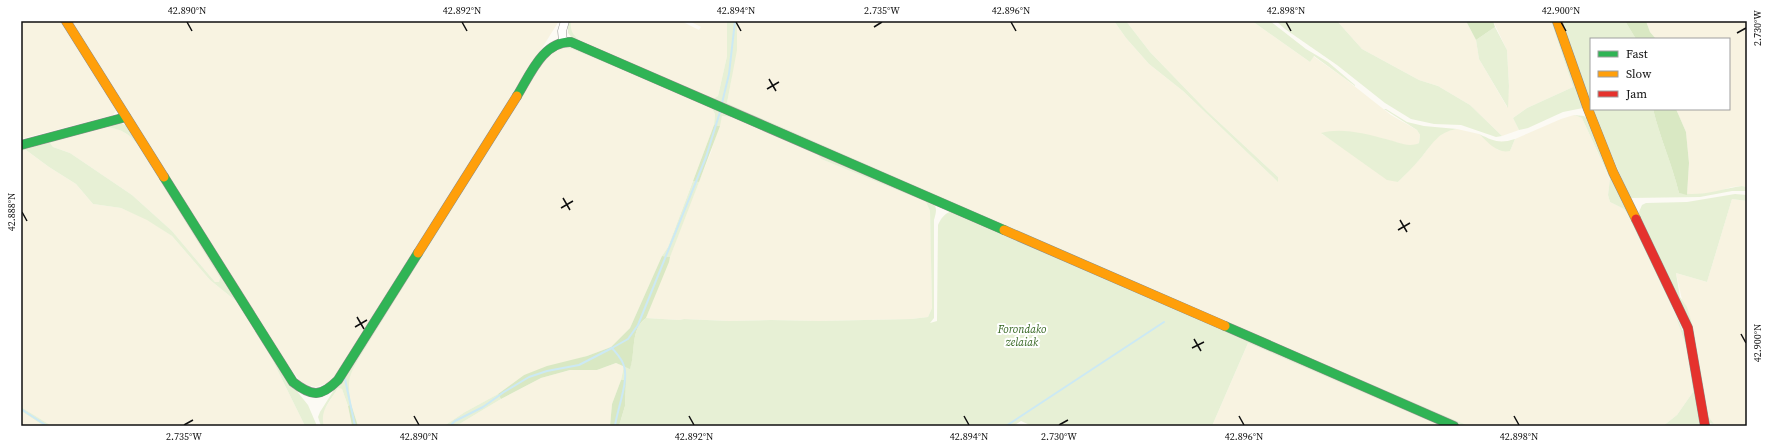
<svg xmlns="http://www.w3.org/2000/svg" width="1768" height="447" viewBox="0 0 1768 447" font-family="'Source Serif 4',serif">
	<style>
		.farmland { fill: #f8f3e1 }
		.green { fill: #e7f0d5; fill-rule: evenodd }
		.forest { fill: #d9e8c3 }
		.lines { fill: none; stroke-linecap: round; stroke-linejoin: round }
		.stream { stroke: #cce9f4; stroke-width: 2 }
		.street-casing { stroke: #969592; stroke-width: 9 }
		.fast-casing { stroke: #8c8b89; stroke-width: 10 }
		.slow-casing { stroke: #8c8b89; stroke-width: 10 }
		.jam-casing { stroke: #8c8b89; stroke-width: 10 }
		.street { stroke: #fffefd; stroke-width: 8 }
		.fast { stroke: #30b455; stroke-width: 9 }
		.slow { stroke: #ff9f0a; stroke-width: 9 }
		.jam { stroke: #e5322d; stroke-width: 9 }
		.ticks { fill: none; stroke: #0f0f0f; stroke-width: 1.5 }
		.labels { text-anchor: middle; dominant-baseline: central; stroke-width: 4; stroke-linejoin: round; paint-order: stroke }
		.park-label { font-size: 11px; font-style: italic; fill: #346520; stroke: #fff }
		.neatline { fill: none; stroke: #0f0f0f; stroke-width: 1.5 }
		.ticks-label { font-size: 10px; text-anchor: middle; fill: #0f0f0f }
	</style>
	<rect width="100%" height="100%" fill="#fcfaf4"/>
	<g class="farmland">
		<path d="M 21,21 L 62,21 L 117,109 L 113,115 L 21,139 Z"/>
		<path d="M 71,21 L 559,21 L 336,375 L 328,383 L 316,387 L 307,385 L 300,381 L 286,362 Z"/>
		<path d="M 571,21 L 681,21 L 699,30 L 701,27 L 689,21 L 727,21 L 727,56 L 718,96 L 714,99 L 582,42 L 574,36 L 570,29 Z"/>
		<path d="M 737,21 L 1114,21 L 1126,38 L 1149,64 L 1183,91 L 1277,181 L 1278,177 L 1207,111 L 1150,52 L 1126,21 L 1252,21 L 1310,62 L 1313,56 L 1344,78 L 1391,115 L 1417,130 L 1420,135 L 1419,143 L 1411,147 L 1385,139 L 1343,131 L 1322,134 L 1398,182 L 1420,159 L 1436,138 L 1447,131 L 1457,129 L 1479,134 L 1498,150 L 1510,151 L 1515,139 L 1561,119 L 1574,115 L 1582,118 L 1610,180 L 1608,195 L 1610,202 L 1624,209 L 1627,213 L 1674,311 L 1688,352 L 1693,392 L 1677,415 L 1663,426 L 1469,426 L 1221,319 L 727,103 L 731,81 Z"/>
		<path d="M 1337,21 L 1466,21 L 1476,40 L 1479,59 L 1507,107 L 1509,86 L 1507,50 L 1493,21 L 1551,21 L 1573,87 L 1527,108 L 1513,118 L 1519,130 L 1502,136 L 1470,105 L 1438,86 L 1419,80 L 1362,49 Z"/>
		<path d="M 1646,21 L 1747,21 L 1747,187 L 1742,186 L 1732,187 L 1712,193 L 1687,195 L 1689,163 L 1686,132 L 1676,109 L 1729,109 L 1729,39 L 1656,39 L 1650,32 Z"/>
		<path d="M 562,48 L 572,49 L 711,107 L 715,114 L 714,125 L 668,247 L 662,256 L 630,328 L 611,347 L 587,356 L 524,375 L 498,394 L 465,412 L 444,426 L 358,426 L 351,404 L 348,382 L 351,371 L 545,59 L 552,52 Z"/>
		<path d="M 722,116 L 731,117 L 818,155 L 821,159 L 926,202 L 930,211 L 931,248 L 932,308 L 928,317 L 911,319 L 819,321 L 771,320 L 729,321 L 684,319 L 679,320 L 646,318 L 691,201 L 711,152 Z"/>
		<path d="M 107,127 L 120,130 L 130,136 L 138,145 L 199,241 L 220,278 L 219,283 L 215,282 L 172,231 L 132,195 L 70,153 L 53,147 L 50,143 Z"/>
		<path d="M 26,150 L 49,167 L 76,184 L 93,204 L 121,208 L 147,219 L 172,236 L 210,280 L 236,301 L 272,359 L 305,426 L 52,426 L 21,407 L 21,151 Z"/>
		<path d="M 1732,199 L 1747,201 L 1747,426 L 1721,426 L 1714,424 L 1708,416 L 1676,273 L 1707,282 Z"/>
		<path d="M 1248,343 L 1424,418 L 1440,426 L 1212,426 Z"/>
		<path d="M 616,363 L 624,366 L 621,380 L 612,404 L 610,426 L 456,426 L 501,399 L 541,378 L 570,370 L 597,370 Z"/>
		<path d="M 338,388 L 342,389 L 348,406 L 352,426 L 324,426 L 322,420 L 322,413 Z"/>
		<path d="M 21,411 L 44,426 L 21,426 Z"/>
	</g>
	<g class="green">
		<path d="M 568,21 L 571,21 C 570,32 573,35 582,42 L 713,99 L 718,96 L 727,56 L 727,21 L 737,21 L 737,50 L 727,103 L 1221,319 L 1469,426 L 1462,426 L 572,38 L 568,33 Z"/>
		<path d="M 1114,21 L 1126,21 L 1150,52 L 1207,111 L 1278,177 L 1278,182 L 1183,91 L 1149,64 L 1126,38 Z"/>
		<path d="M 1252,21 L 1270,21 L 1306,49 L 1328,62 L 1355,85 L 1355,86 L 1314,56 L 1310,62 Z"/>
		<path d="M 1276,21 L 1337,21 L 1362,49 L 1419,80 L 1438,86 L 1470,105 L 1502,136 L 1496,137 L 1461,125 L 1434,124 L 1411,119 L 1385,103 L 1337,65 L 1285,29 Z"/>
		<path d="M 1551,21 L 1555,21 L 1583,108 L 1563,112 L 1528,128 L 1519,130 L 1513,118 L 1527,108 L 1573,87 Z"/>
		<path d="M 1561,21 L 1625,21 L 1636,39 L 1591,39 L 1591,106 Z"/>
		<path d="M 1495,27 L 1507,50 L 1509,86 L 1508,108 L 1479,59 L 1476,40 Z"/>
		<path d="M 565,45 L 575,47 L 932,202 C 938,208 936,212 934,220 L 934,318 L 930,323 L 937,321 L 938,225 C 941,218 945,213 952,211 L 1447,426 L 1436,424 L 1248,343 L 1212,426 L 1032,426 L 1021,421 L 1013,426 L 619,426 L 625,406 L 626,380 L 621,380 L 624,366 L 630,368 C 636,352 630,329 646,318 L 679,320 L 684,319 L 729,321 L 771,320 L 819,321 L 911,319 L 928,317 L 932,308 L 930,211 L 926,202 L 821,159 L 818,155 L 732,117 L 722,116 L 720,126 L 714,125 L 715,114 L 711,107 L 572,49 C 558,47 555,49 545,59 L 358,360 C 347,379 348,382 351,404 L 348,406 L 342,389 L 338,388 C 331,400 319,411 324,426 L 321,426 L 318,417 L 320,412 L 536,70 L 551,50 Z"/>
		<path d="M 1384,109 L 1386,109 L 1407,122 L 1424,126 L 1457,129 C 1437,132 1432,145 1420,159 C 1413,167 1405,175 1398,182 L 1387,180 L 1321,133 C 1341,127 1367,134 1386,139 C 1398,142 1408,148 1419,143 L 1420,135 L 1417,130 Z"/>
		<path d="M 1592,109 L 1653,109 C 1660,138 1672,164 1679,193 C 1701,197 1721,189 1742,186 L 1747,187 L 1747,191 L 1732,191 L 1700,197 L 1630,198 Z"/>
		<path d="M 1574,115 L 1584,116 L 1589,120 L 1686,338 L 1702,426 L 1663,426 L 1677,415 L 1693,392 L 1688,352 L 1674,311 L 1627,213 L 1624,209 L 1610,202 L 1608,195 L 1610,179 L 1582,118 Z"/>
		<path d="M 121,123 L 129,127 L 284,375 L 308,405 L 317,426 L 305,426 L 272,359 L 236,301 L 210,280 L 172,236 L 147,220 L 121,208 L 93,204 L 76,184 L 49,167 L 26,150 L 21,151 L 21,147 ZM 107,127 C 123,130 128,133 138,145 L 220,278 L 219,282 L 215,282 L 172,231 L 132,195 L 70,153 L 53,147 L 50,143 Z"/>
		<path d="M 1479,134 C 1494,141 1499,144 1515,139 L 1510,151 C 1497,154 1488,142 1479,134 Z"/>
		<path d="M 693,181 L 699,182 L 670,257 L 662,256 L 668,247 Z"/>
		<path d="M 1735,194 L 1747,195 L 1747,201 L 1732,199 L 1707,282 L 1676,273 L 1680,297 L 1687,307 L 1691,320 L 1708,416 L 1714,424 L 1708,423 L 1694,345 L 1640,220 L 1639,212 L 1642,205 L 1646,203 L 1687,202 Z"/>
		<path d="M 498,394 L 501,399 L 456,426 L 444,426 L 465,412 Z"/>
		<path d="M 21,407 L 52,426 L 44,426 L 21,411 Z"/>
	</g>
	<g class="forest">
		<path d="M 1466,21 L 1493,21 L 1495,27 L 1476,40 Z"/>
		<path d="M 1625,21 L 1646,21 L 1650,32 L 1656,39 L 1636,39 Z"/>
		<path d="M 1653,109 L 1676,109 L 1686,132 L 1689,163 L 1687,195 L 1679,193 C 1672,164 1660,138 1653,109 Z"/>
		<path d="M 714,125 L 720,126 L 699,182 L 693,181 Z"/>
		<path d="M 662,256 L 670,257 L 669,262 L 646,318 C 630,329 636,352 630,369 L 616,363 L 597,370 L 570,370 L 541,378 L 501,399 L 498,394 L 524,375 L 547,366 L 587,356 L 611,347 L 630,328 Z"/>
		<path d="M 621,380 L 626,380 L 625,406 L 619,426 L 610,426 L 612,404 Z"/>
		<path d="M 351,404 L 358,426 L 352,426 L 348,406 Z"/>
	</g>
	<g class="lines">
		<g class="stream">
			<path d="M 722,103 L 729,74 L 735,21"/>
			<path d="M 345,379 L 355,426"/>
			<path d="M 21,409 L 47,426"/>
			<path d="M 450,426 L 455,421 L 483,407 L 504,392 L 529,377 L 547,371 L 579,365 L 612,348"/>
			<path d="M 615,426 C 617,410 629,381 624,366 C 622,359 617,354 612,348 L 628,339 L 638,325 L 706,157 L 720,112"/>
			<path d="M 1006,426 L 1164,322"/>
		</g>
		<g class="street-casing">
			<path id="street" d="M 563,42 L 562,31 L 565,21"/>
		</g>
		<g class="fast-casing">
			<g id="fast">
				<path d="M 517,96 C 530,75 543,41 571,42 L 1004,230"/>
				<path d="M 21,145 L 126,117"/>
				<path d="M 164,177 L 293,382 C 312,397 321,397 338,380 L 418,253"/>
				<path d="M 1225,326 L 1454,426"/>
			</g>
		</g>
		<g class="slow-casing">
			<g id="slow">
				<path d="M 66,21 L 164,177"/>
				<path d="M 1557,21 L 1588,109 L 1613,172 L 1636,219"/>
				<path d="M 1004,230 L 1225,326"/>
				<path d="M 418,253 L 517,96"/>
			</g>
		</g>
		<g class="jam-casing">
			<path id="jam" d="M 1636,219 L 1688,328 L 1705,426"/>
		</g>
		<use href="#street" class="street"/>
		<use href="#fast" class="fast"/>
		<use href="#slow" class="slow"/>
		<use href="#jam" class="jam"/>
	</g>
	<path class="ticks" d="M 187,22 L 192,31M 462,22 L 467,31M 736,22 L 741,31M 1011,22 L 1016,31M 1286,22 L 1291,31M 1561,22 L 1566,31M 874,27 L 882,22M 1737,33 L 1746,28M 769,79 L 776,91M 767,89 L 779,82M 563,198 L 570,210M 561,208 L 573,201M 22,212 L 27,221M 1400,220 L 1407,232M 1398,230 L 1410,223M 357,317 L 364,329M 355,327 L 367,320M 1741,334 L 1746,343M 1194,339 L 1201,351M 1192,348 L 1204,342M 414,416 L 419,425M 689,416 L 694,425M 964,416 L 969,425M 1239,416 L 1244,425M 1514,416 L 1519,425M 184,425 L 193,420M 1059,425 L 1068,420"/>
	<g class="labels">
		<g class="park-label">
			<text x="1022" y="329">Forondako<tspan x="1022" dy="13">zelaiak</tspan></text>
		</g>
	</g>
	<rect width="1768" height="447" fill="none" stroke="#ffffff" stroke-width="44"/>
	<rect x="1590" y="38" width="140" height="72" fill="#ffffff" stroke="#9f9f9f"/>
	<rect x="1598" y="51" width="20" height="6" fill="#30b455" stroke="#9f9f9f"/>
	<text x="1626" y="58" font-size="12" fill="#0f0f0f">Fast</text>
	<rect x="1598" y="71" width="20" height="6" fill="#ff9f0a" stroke="#9f9f9f"/>
	<text x="1626" y="78" font-size="12" fill="#0f0f0f">Slow</text>
	<rect x="1598" y="91" width="20" height="6" fill="#e5322d" stroke="#9f9f9f"/>
	<text x="1626" y="98" font-size="12" fill="#0f0f0f">Jam</text>
	<rect x="22" y="22" width="1724" height="403" class="neatline"/>
	<g class="ticks-label">
		<text x="187" y="14">42.890°N</text>
		<text x="462" y="14">42.892°N</text>
		<text x="736" y="14">42.894°N</text>
		<text x="882" y="14">2.735°W</text>
		<text x="1011" y="14">42.896°N</text>
		<text x="1286" y="14">42.898°N</text>
		<text x="1561" y="14">42.900°N</text>
		<text transform="translate(1757 28) rotate(-90)" y="4">2.730°W</text>
		<text transform="translate(11 212) rotate(-90)" y="4">42.888°N</text>
		<text transform="translate(1757 343) rotate(-90)" y="4">42.900°N</text>
		<text x="184" y="440">2.735°W</text>
		<text x="419" y="440">42.890°N</text>
		<text x="694" y="440">42.892°N</text>
		<text x="969" y="440">42.894°N</text>
		<text x="1059" y="440">2.730°W</text>
		<text x="1244" y="440">42.896°N</text>
		<text x="1519" y="440">42.898°N</text>
	</g>
</svg>
